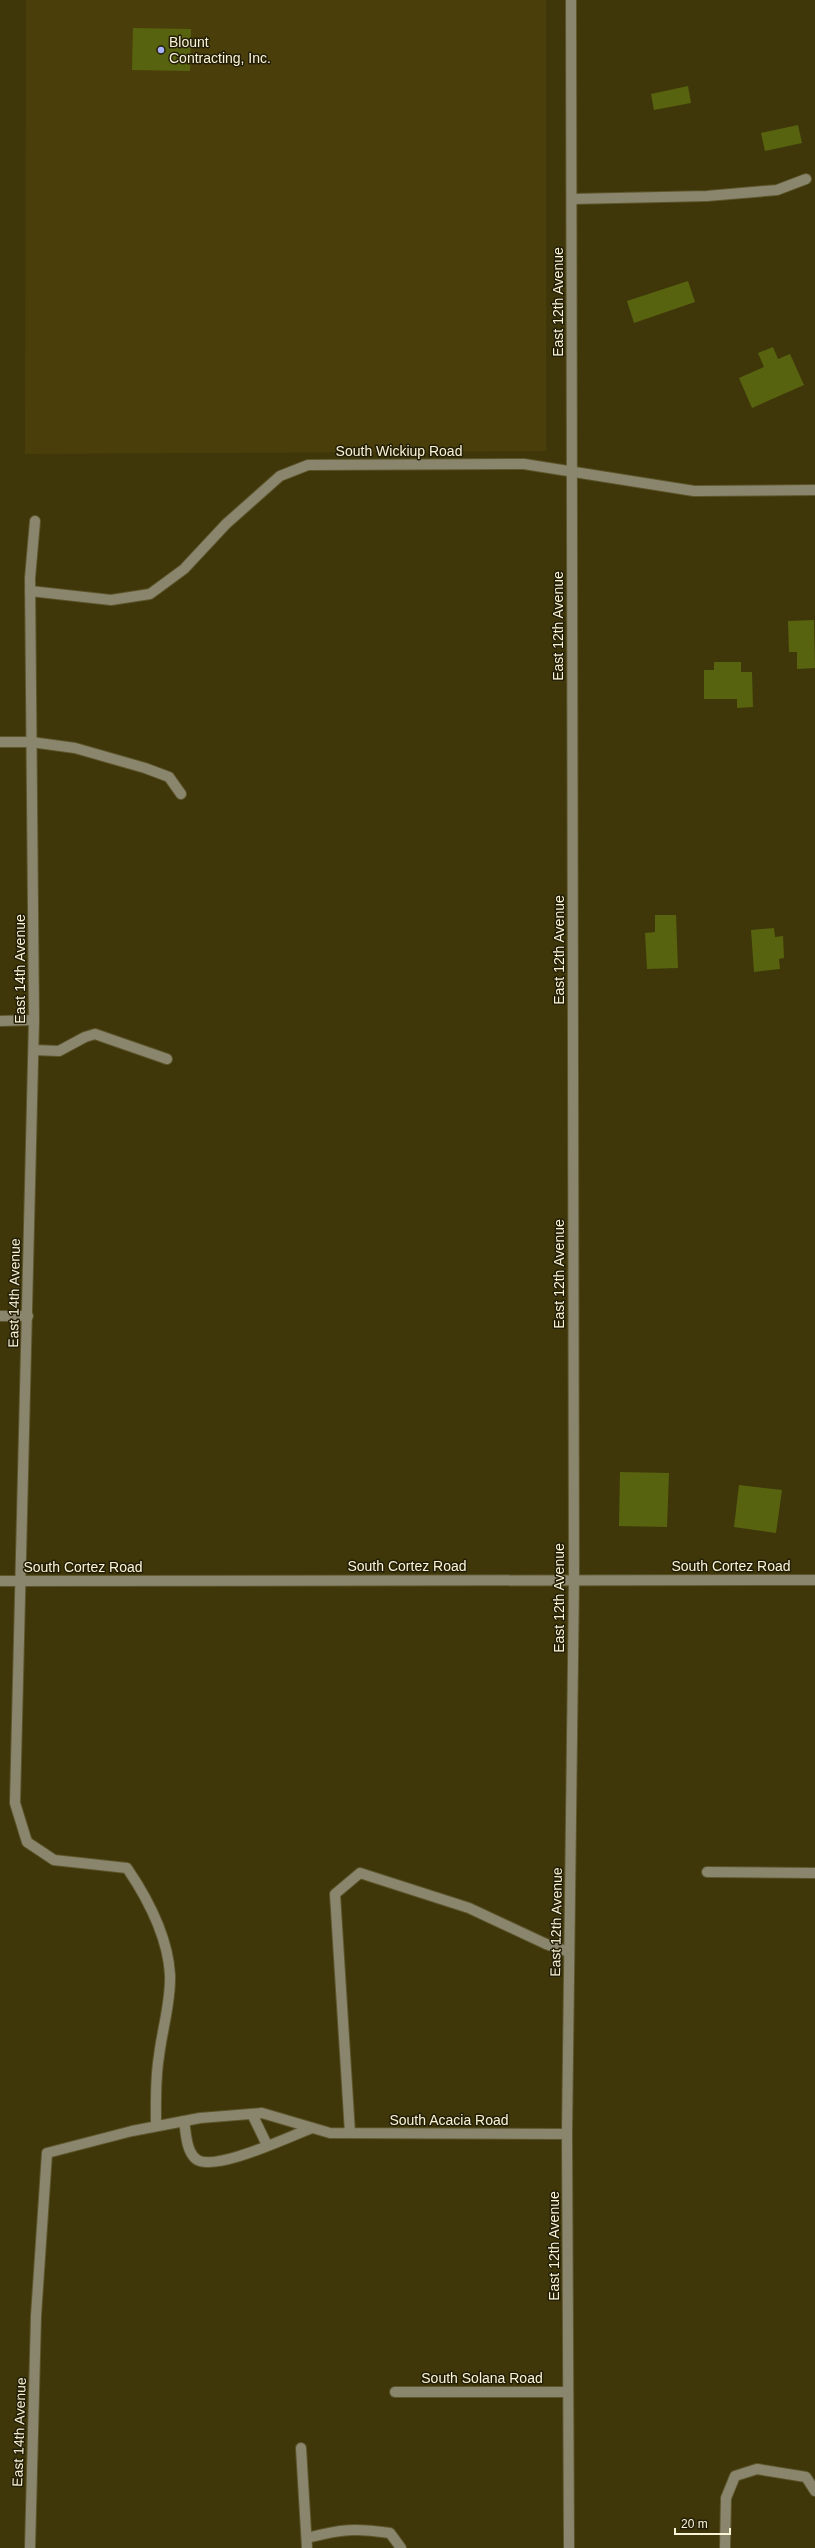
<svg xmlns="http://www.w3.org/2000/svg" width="815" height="2548" viewBox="0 0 815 2548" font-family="Helvetica,sans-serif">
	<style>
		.built { fill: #4a3f0a }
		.building { fill: #58630f }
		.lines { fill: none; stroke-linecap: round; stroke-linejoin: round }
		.minor-casing { stroke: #5d552b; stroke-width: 12 }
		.minor { stroke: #8a866e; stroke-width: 10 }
		.poi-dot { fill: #a7b1fc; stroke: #231e07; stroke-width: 1.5 }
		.labels { text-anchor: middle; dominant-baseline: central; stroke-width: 3; stroke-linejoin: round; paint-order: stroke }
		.poi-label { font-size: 14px; fill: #faf4d7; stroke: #231e07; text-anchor: start }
		.street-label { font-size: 14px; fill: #faf4d7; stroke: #231e07 }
	</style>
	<rect width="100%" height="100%" fill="#3f370a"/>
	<path class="built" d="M 26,0 L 546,0 L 546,451 L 25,454 Z"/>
	<g class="building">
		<path d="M 133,28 L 191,29 L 190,71 L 132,70 Z"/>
		<path d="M 688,86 L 691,103 L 654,110 L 651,94 Z"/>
		<path d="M 798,125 L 802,143 L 765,151 L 761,133 Z"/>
		<path d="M 688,281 L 695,302 L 634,323 L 627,301 Z"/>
		<path d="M 773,347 L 778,359 L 790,354 L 804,385 L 752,408 L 739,378 L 764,367 L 758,353 Z"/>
		<path d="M 814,620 L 815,668 L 797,669 L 797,652 L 789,652 L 788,621 Z"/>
		<path d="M 714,662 L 741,662 L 741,672 L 752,672 L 753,707 L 737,708 L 737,699 L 704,699 L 704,670 L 714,670 Z"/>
		<path d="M 655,915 L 676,915 L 678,968 L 647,969 L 645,933 L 655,932 Z"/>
		<path d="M 774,928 L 775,937 L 783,936 L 784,958 L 779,959 L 780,969 L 754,972 L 751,930 Z"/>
		<path d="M 620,1472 L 669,1473 L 667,1527 L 619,1526 Z"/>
		<path d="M 739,1485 L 782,1490 L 776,1533 L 734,1527 Z"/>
	</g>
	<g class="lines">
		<g class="minor-casing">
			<g id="minor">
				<path d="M 572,199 L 707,196 L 777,190 L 806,179"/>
				<path d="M 35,521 L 30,578 L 34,1020 L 15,1803 L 27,1842 L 54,1860 L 127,1868 C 148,1899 168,1937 170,1975 C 171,2002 162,2030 159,2056 C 155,2080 156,2103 156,2126"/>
				<path d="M 30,591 L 111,600 L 150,594 L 184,569 L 226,524 L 280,476 L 308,465 L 524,464 L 694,491 L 815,490"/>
				<path d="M 0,742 L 31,742 L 75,748 L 145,768 L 169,777 L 181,794"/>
				<path d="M 0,1021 L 34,1020"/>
				<path d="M 34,1050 L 59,1051 L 85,1037 L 95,1034 L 167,1059"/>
				<path d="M 0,1316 L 28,1316"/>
				<path d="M 0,1581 L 815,1580"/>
				<path d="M 707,1872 L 815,1873"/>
				<path d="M 252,2114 L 267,2145"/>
				<path d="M 184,2121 C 186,2132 186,2151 196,2159 C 214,2173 290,2136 312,2128"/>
				<path d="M 350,2133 L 335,1894 L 360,1873 L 469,1908 L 546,1944 L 569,1952"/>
				<path d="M 395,2392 L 568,2392"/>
				<path d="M 301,2448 L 307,2548"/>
				<path d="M 307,2538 C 342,2529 354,2528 390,2533 L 401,2548"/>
				<path d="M 30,2548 L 36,2316 L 47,2153 L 132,2131 L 200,2118 L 262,2113 L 330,2133 L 567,2134"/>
				<path d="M 569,2548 L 567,2134 L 574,1580 L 571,0"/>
				<path d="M 725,2548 L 726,2498 L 735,2476 L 757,2469 L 806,2477 L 815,2491"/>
			</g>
		</g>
		<use href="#minor" class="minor"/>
	</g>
	<circle class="poi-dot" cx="161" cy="50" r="4"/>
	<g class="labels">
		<g class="poi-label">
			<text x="169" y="42">Blount<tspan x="169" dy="16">Contracting, Inc.</tspan></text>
		</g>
		<g class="street-label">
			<text transform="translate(558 302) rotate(-90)">East 12th Avenue</text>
			<text x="399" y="451">South Wickiup Road</text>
			<text transform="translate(558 626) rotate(-90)">East 12th Avenue</text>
			<text transform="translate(559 950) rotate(-90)">East 12th Avenue</text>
			<text transform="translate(20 969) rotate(-90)">East 14th Avenue</text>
			<text transform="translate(559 1274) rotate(-90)">East 12th Avenue</text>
			<text transform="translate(14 1293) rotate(-89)">East 14th Avenue</text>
			<text x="407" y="1566">South Cortez Road</text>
			<text x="731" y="1566">South Cortez Road</text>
			<text x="83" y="1567">South Cortez Road</text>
			<text transform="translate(559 1598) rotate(-90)">East 12th Avenue</text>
			<text transform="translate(556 1922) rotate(-89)">East 12th Avenue</text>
			<text x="449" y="2120">South Acacia Road</text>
			<text transform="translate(554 2246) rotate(-90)">East 12th Avenue</text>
			<text x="482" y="2378">South Solana Road</text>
			<text transform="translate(19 2432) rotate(-88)">East 14th Avenue</text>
		</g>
	</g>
	<path d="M675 2528v6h55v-6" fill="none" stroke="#faf4d7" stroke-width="2"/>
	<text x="681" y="2528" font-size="12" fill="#faf4d7" stroke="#231e07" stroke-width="3" paint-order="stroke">20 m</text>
</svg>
